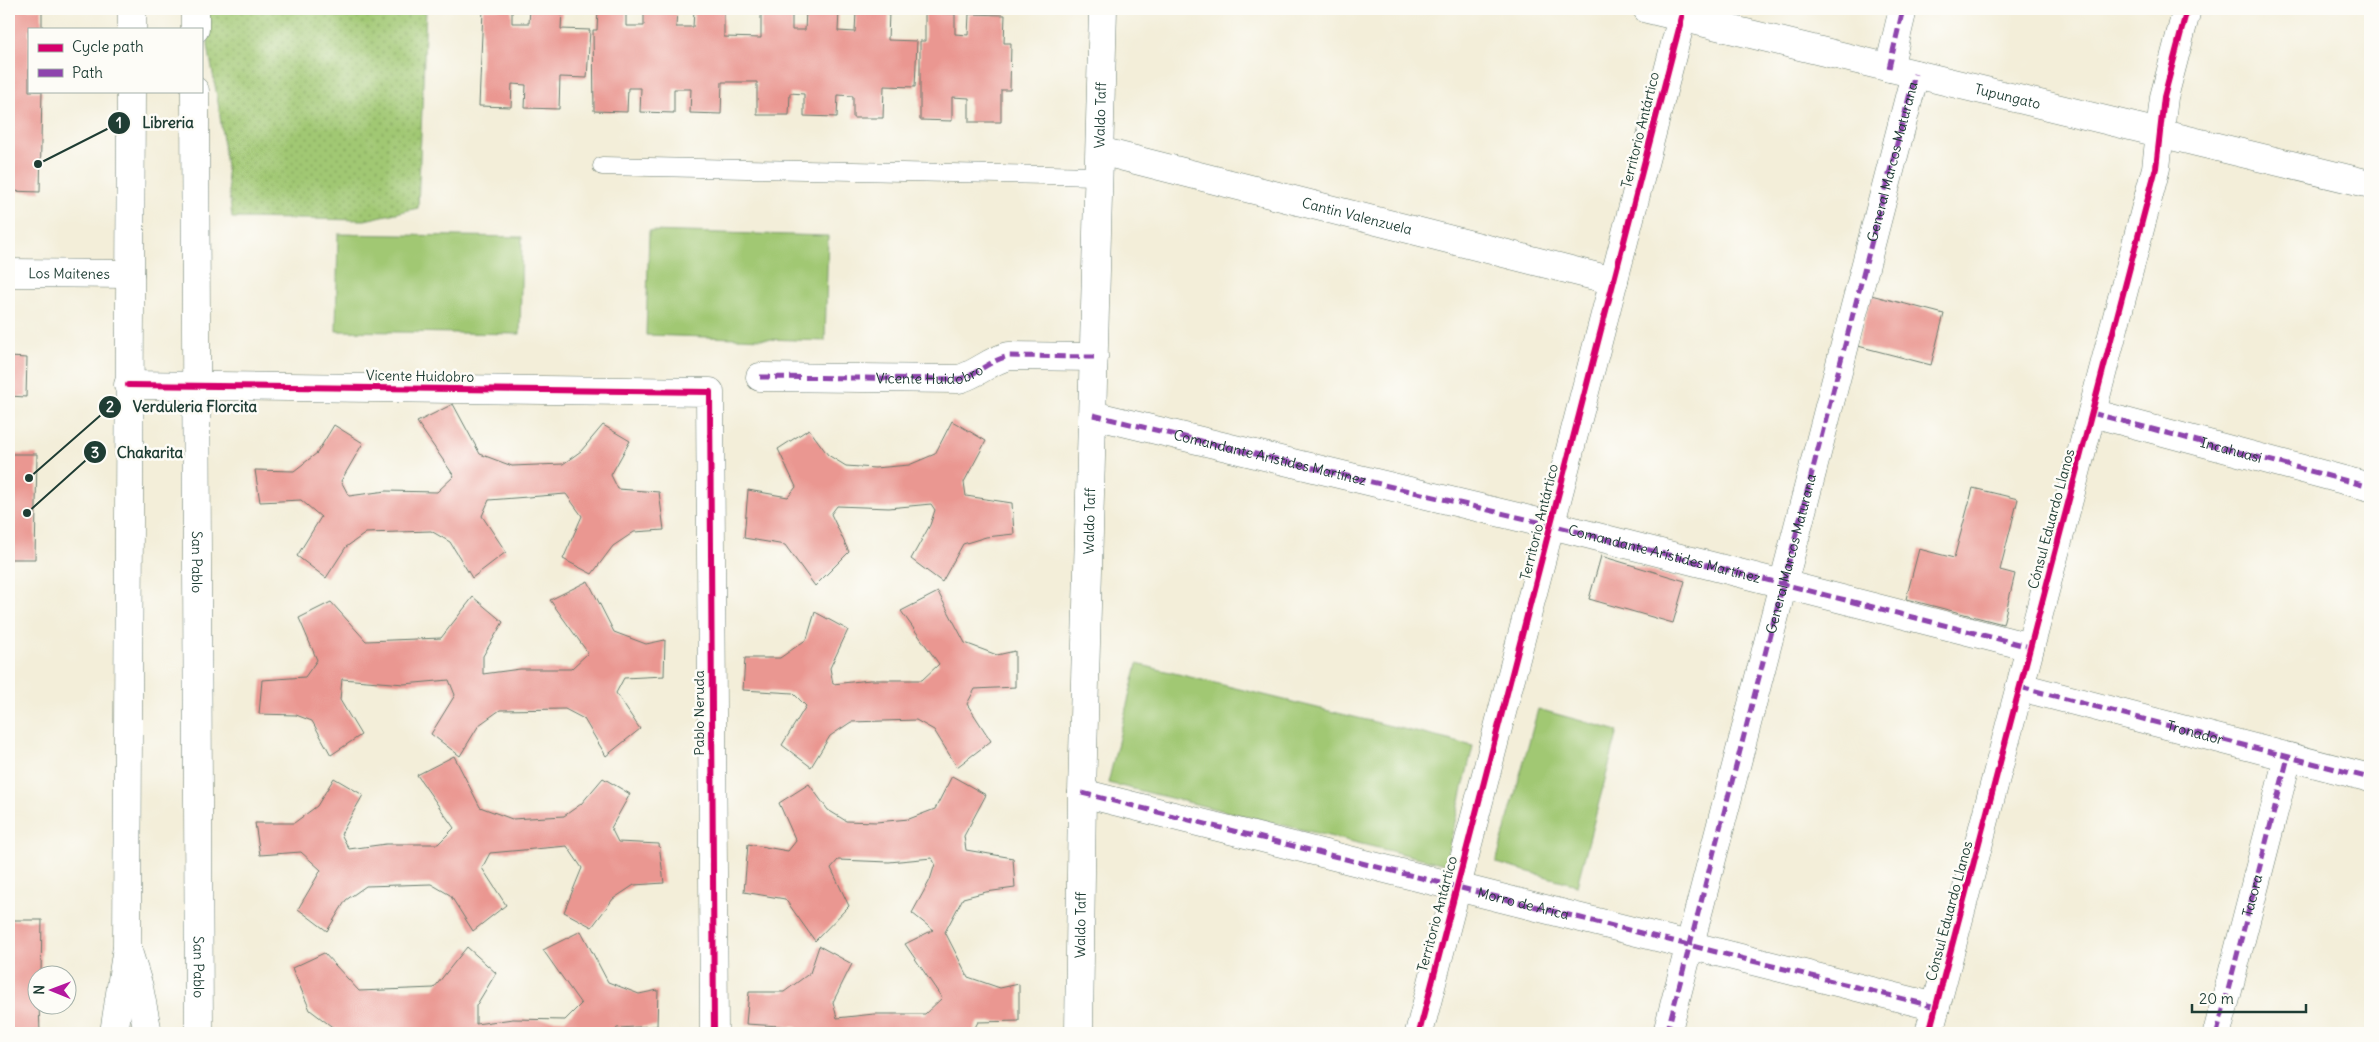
<svg xmlns="http://www.w3.org/2000/svg" width="2379" height="1042" viewBox="0 0 2379 1042" font-family="Delius,sans-serif">
	<style>
		.grass { fill: url(#grass-dots); stroke: #608254 }
		.park { fill: #a1c873; stroke: #608254 }
		.building { fill: #ea9791 }
		.lines { fill: none; stroke-linecap: round; stroke-linejoin: round }
		.service-casing { stroke: #697b6e; stroke-width: 19 }
		.minor-casing { stroke: #697b6e; stroke-width: 29 }
		.primary-casing { stroke: #697b6e; stroke-width: 29 }
		.service { stroke: #fff; stroke-width: 18 }
		.minor { stroke: #fff; stroke-width: 28 }
		.primary { stroke: #fff; stroke-width: 28 }
		.quiet { stroke: #8e44ad; stroke-width: 5; stroke-dasharray: 10 5; stroke-linecap: butt }
		.cycleway-casing { stroke: #fdfcf7; stroke-width: 9 }
		.cycleway { stroke: #d6006c; stroke-width: 6 }
		.labels { text-anchor: middle; dominant-baseline: central; stroke-width: 5; stroke-linejoin: round; paint-order: stroke }
		.street-label { font-size: 14px; fill: #1f3d34; stroke: #fdfcf7 }
		.leader { fill: none; stroke: #1f3d34; stroke-width: 2 }
		.callout-dot { fill: #1f3d34; stroke: #fdfcf7; stroke-width: 2 }
		.mark-label { font-size: 15px; text-anchor: middle; font-weight: bold; fill: #fff }
		.callout-label { font-size: 15px; text-anchor: middle; font-weight: bold; fill: #1f3d34; stroke: #fdfcf7; stroke-width: 5; stroke-linejoin: round; paint-order: stroke }
	</style>
	<defs>
		<pattern id="grass-dots" width="8" height="8" patternUnits="userSpaceOnUse" patternTransform="scale(1.25)"><rect width="8" height="8" fill="#a1c873"/><path d="M2 2h.1M6 6h.1" fill="none" stroke="#83a45f" stroke-width="1.8" stroke-linecap="round"/></pattern>
	</defs>
	<rect width="100%" height="100%" fill="#fdfcf7"/>
	<filter id="ink" filterUnits="userSpaceOnUse"><feTurbulence type="fractalNoise" baseFrequency=".02" numOctaves="2"/><feDisplacementMap in="SourceGraphic" scale="10" xChannelSelector="R" yChannelSelector="G"/><feConvolveMatrix kernelMatrix="1 2 1 2 8 2 1 2 1" color-interpolation-filters="sRGB"/></filter>
	<filter id="wash" filterUnits="userSpaceOnUse"><feTurbulence type="fractalNoise" baseFrequency=".0096" numOctaves="4" result="noise"/><feDisplacementMap in="SourceGraphic" scale="20" xChannelSelector="R" yChannelSelector="G"/><feGaussianBlur stdDeviation="1.12" result="paint"/><feColorMatrix in="noise" values="0 0 0 0 0 0 0 0 0 0 0 0 0 0 0 0 0 1.4 0 .05"/><feComposite in="paint" operator="in"/></filter>
	<g filter="url(#wash)">
		<rect width="100%" height="100%" fill="#f3eed9"/>
		<path class="grass" d="M 208,9 L 426,9 L 418,208 L 365,220 L 232,218 L 219,108 L 208,46 Z"/>
		<g class="park">
			<path d="M 649,231 L 828,236 L 825,341 L 646,335 Z"/>
			<path d="M 338,234 L 522,237 L 520,334 L 336,331 Z"/>
			<path d="M 1137,664 L 1473,746 L 1445,864 L 1108,783 Z"/>
			<path d="M 1538,709 L 1618,731 L 1577,885 L 1496,863 Z"/>
		</g>
		<g id="blocks">
			<g class="building">
				<path d="M 9,9 L 42,9 L 42,29 L 29,29 L 29,91 L 42,91 L 40,192 L 9,191 Z"/>
				<path d="M 483,9 L 512,9 L 512,23 L 529,23 L 530,9 L 562,9 L 561,29 L 590,30 L 587,78 L 560,77 L 559,109 L 525,108 L 526,85 L 512,84 L 511,107 L 479,106 Z"/>
				<path d="M 598,9 L 626,9 L 626,26 L 644,26 L 644,9 L 677,9 L 676,27 L 693,27 L 694,9 L 724,9 L 724,37 L 761,38 L 761,9 L 792,9 L 792,30 L 805,30 L 806,10 L 839,11 L 838,31 L 855,32 L 856,11 L 889,12 L 888,40 L 917,41 L 915,87 L 884,86 L 883,118 L 853,118 L 853,96 L 838,95 L 837,117 L 804,116 L 804,94 L 790,93 L 789,115 L 757,115 L 757,82 L 722,82 L 721,114 L 690,113 L 691,89 L 674,89 L 674,113 L 640,112 L 641,88 L 628,88 L 627,112 L 594,111 L 593,30 L 597,30 Z"/>
				<path d="M 925,13 L 955,14 L 955,34 L 968,35 L 969,14 L 1005,15 L 1004,43 L 1011,43 L 1010,90 L 1001,90 L 1001,122 L 969,122 L 969,98 L 952,97 L 952,121 L 920,120 L 920,41 L 925,41 Z"/>
				<path d="M 1871,295 L 1944,314 L 1931,365 L 1858,346 Z"/>
				<path d="M 9,357 L 27,358 L 26,397 L 9,396 Z"/>
				<path d="M 453,404 L 480,454 L 512,466 L 563,464 L 581,451 L 603,425 L 630,441 L 611,475 L 618,489 L 659,492 L 664,530 L 634,532 L 613,546 L 592,574 L 563,559 L 582,516 L 566,494 L 489,500 L 482,516 L 506,552 L 472,578 L 450,542 L 431,531 L 366,533 L 346,547 L 326,578 L 297,556 L 321,517 L 301,500 L 260,502 L 255,470 L 294,471 L 317,453 L 334,425 L 363,443 L 341,481 L 349,496 L 386,491 L 437,492 L 454,476 L 417,422 Z"/>
				<path d="M 952,421 L 986,441 L 964,482 L 966,496 L 1012,503 L 1014,534 L 986,537 L 963,544 L 942,582 L 911,559 L 930,525 L 935,510 L 931,504 L 889,508 L 837,506 L 831,514 L 849,552 L 815,586 L 785,545 L 744,538 L 748,490 L 788,497 L 796,487 L 778,449 L 809,429 L 828,455 L 846,466 L 875,468 L 909,465 L 935,454 Z"/>
				<path d="M 9,454 L 37,454 L 35,559 L 9,559 Z"/>
				<path d="M 1973,488 L 2018,499 L 2000,570 L 2015,574 L 2003,624 L 1906,599 L 1919,549 L 1954,558 Z"/>
				<path d="M 1601,556 L 1685,581 L 1673,623 L 1589,599 Z"/>
				<path d="M 588,581 L 614,632 L 646,644 L 665,640 L 664,676 L 624,678 L 616,693 L 640,729 L 606,756 L 584,719 L 565,709 L 500,710 L 479,725 L 460,756 L 431,734 L 455,695 L 449,680 L 404,684 L 342,679 L 340,700 L 361,735 L 331,755 L 312,721 L 296,715 L 259,714 L 262,680 L 305,677 L 317,660 L 299,618 L 331,602 L 366,641 L 441,638 L 473,597 L 503,622 L 483,656 L 483,674 L 520,669 L 571,669 L 588,653 L 550,600 Z"/>
				<path d="M 938,592 L 965,643 L 997,655 L 1015,651 L 1015,687 L 975,689 L 967,704 L 991,741 L 957,767 L 934,730 L 916,720 L 851,722 L 830,736 L 811,767 L 782,745 L 806,706 L 793,693 L 743,690 L 745,658 L 780,658 L 807,639 L 815,612 L 848,630 L 830,668 L 833,684 L 870,680 L 922,680 L 939,664 L 901,611 Z"/>
				<path d="M 454,756 L 480,807 L 512,819 L 564,816 L 581,804 L 603,778 L 630,794 L 611,828 L 618,842 L 659,844 L 664,883 L 634,885 L 613,899 L 592,927 L 564,912 L 582,868 L 567,846 L 490,853 L 482,868 L 506,905 L 473,931 L 450,895 L 431,884 L 366,886 L 346,900 L 327,931 L 298,909 L 321,870 L 301,852 L 260,855 L 255,823 L 294,823 L 317,806 L 334,778 L 363,795 L 341,834 L 349,849 L 386,844 L 438,844 L 454,828 L 417,775 Z"/>
				<path d="M 952,776 L 986,795 L 964,836 L 966,850 L 1013,858 L 1015,888 L 986,892 L 963,898 L 945,932 L 968,977 L 1000,988 L 1019,984 L 1019,1021 L 978,1022 L 972,1033 L 803,1033 L 796,1027 L 746,1024 L 749,992 L 784,992 L 810,973 L 819,946 L 852,964 L 833,1002 L 837,1018 L 874,1014 L 925,1014 L 942,998 L 905,944 L 933,930 L 912,913 L 930,880 L 935,864 L 932,858 L 889,862 L 838,860 L 831,868 L 849,906 L 815,941 L 785,899 L 744,892 L 748,844 L 788,851 L 796,841 L 779,803 L 809,784 L 828,810 L 846,821 L 876,822 L 909,819 L 935,809 Z"/>
				<path d="M 9,920 L 42,920 L 41,974 L 38,974 L 40,1033 L 9,1033 Z"/>
				<path d="M 581,931 L 608,982 L 639,994 L 658,990 L 657,1026 L 617,1028 L 614,1033 L 444,1033 L 442,1031 L 387,1033 L 335,1029 L 310,1010 L 292,968 L 324,953 L 359,991 L 434,988 L 467,947 L 496,973 L 476,1006 L 476,1024 L 513,1019 L 565,1020 L 581,1004 L 543,950 Z"/>
			</g>
		</g>
	</g>
	<g filter="url(#ink)">
		<use href="#blocks" fill-opacity="0" stroke="#697b6e" stroke-width="1"/>
		<g class="lines">
			<g class="service-casing">
				<path id="service" d="M 602,166 L 1099,176"/>
			</g>
			<g class="minor-casing">
				<g id="minor">
					<path d="M 195,9 L 195,29"/>
					<path id="s1" d="M 1647,9 L 2370,184"/>
					<path d="M 1889,68 L 1903,9"/>
					<path id="s2" d="M 195,91 L 199,1033"/>
					<path id="s3" d="M 1100,151 L 1614,281"/>
					<path id="s4" d="M 9,273 L 130,274"/>
					<path d="M 760,377 L 959,379 C 978,374 990,360 1009,356 L 1094,357"/>
					<path d="M 128,385 L 710,392 L 714,1033"/>
					<path d="M 2092,413 L 2370,487"/>
					<path id="s5" d="M 1093,415 L 1551,525 L 2030,647"/>
					<path d="M 2020,687 L 2370,778"/>
					<path id="s6" d="M 1082,793 L 1936,1007"/>
					<path id="s7" d="M 1079,1033 L 1082,793 L 1103,9"/>
					<path d="M 1419,1033 L 1682,17"/>
					<path id="s8" d="M 1667,1033 L 1915,74"/>
					<path d="M 1929,1033 L 2156,168 L 2164,97 L 2187,9"/>
					<path id="s9" d="M 2217,1033 L 2288,757"/>
				</g>
			</g>
			<g class="primary-casing">
				<g id="primary">
					<path d="M 132,29 L 132,9"/>
					<path d="M 128,951 L 139,987 L 148,1033"/>
					<path d="M 114,1033 L 127,947 L 131,91"/>
				</g>
			</g>
			<use href="#service" class="service"/>
			<use href="#minor" class="minor"/>
			<use href="#primary" class="primary"/>
			<g class="quiet">
				<path d="M 1889,68 L 1903,9"/>
				<path id="s10" d="M 760,377 L 959,379 C 978,374 990,360 1009,356 L 1094,357"/>
				<path id="s11" d="M 2092,413 L 2370,487"/>
				<path d="M 1093,415 L 1551,525 L 2030,647"/>
				<path id="s12" d="M 2020,687 L 2370,778"/>
				<path d="M 1082,793 L 1936,1007"/>
				<path d="M 1667,1033 L 1915,74"/>
				<path d="M 2217,1033 L 2288,757"/>
			</g>
			<g class="cycleway-casing">
				<g id="cycleway">
					<path d="M 128,385 L 710,392 L 714,1033"/>
					<path d="M 1419,1033 L 1682,17"/>
					<path d="M 1929,1033 L 2156,168 L 2164,97 L 2187,9"/>
				</g>
			</g>
			<use href="#cycleway" class="cycleway"/>
		</g>
	</g>
	<g class="labels">
		<g class="street-label">
			<text stroke="none"><textPath href="#s1" startOffset="371">Tupungato</textPath></text>
			<text stroke="none"><textPath href="#s7" startOffset="918">Waldo Taff</textPath></text>
			<text transform="translate(1640 130) rotate(-76)">Territorio Antártico</text>
			<text stroke="none"><textPath href="#s8" startOffset="900">General Marcos Maturana</textPath></text>
			<text stroke="none"><textPath href="#s3" startOffset="265">Cantin Valenzuela</textPath></text>
			<text stroke="none"><textPath href="#s4" startOffset="60">Los Maitenes</textPath></text>
			<text stroke="none"><textPath href="#s10" startOffset="170">Vicente Huidobro</textPath></text>
			<text transform="translate(420 376) rotate(1)">Vicente Huidobro</text>
			<text stroke="none"><textPath href="#s11" startOffset="144">Incahuasi</textPath></text>
			<text stroke="none"><textPath href="#s5" startOffset="182">Comandante Arístides Martínez</textPath></text>
			<text transform="translate(2051 519) rotate(-75)">Cónsul Eduardo Llanos</text>
			<text stroke="none"><textPath href="#s7" startOffset="512">Waldo Taff</textPath></text>
			<text transform="translate(1539 522) rotate(-76)">Territorio Antártico</text>
			<text stroke="none"><textPath href="#s5" startOffset="588">Comandante Arístides Martínez</textPath></text>
			<text stroke="none"><textPath href="#s8" startOffset="495">General Marcos Maturana</textPath></text>
			<text stroke="none"><textPath href="#s2" startOffset="471">San Pablo</textPath></text>
			<text transform="translate(699 713) rotate(-90)">Pablo Neruda</text>
			<text stroke="none"><textPath href="#s12" startOffset="181">Tronador</textPath></text>
			<text stroke="none"><textPath href="#s9" startOffset="142">Tacora</textPath></text>
			<text stroke="none"><textPath href="#s6" startOffset="455">Morro de Arica</textPath></text>
			<text transform="translate(1949 911) rotate(-75)">Cónsul Eduardo Llanos</text>
			<text transform="translate(1437 914) rotate(-75)">Territorio Antártico</text>
			<text stroke="none"><textPath href="#s7" startOffset="108">Waldo Taff</textPath></text>
			<text stroke="none"><textPath href="#s2" startOffset="876">San Pablo</textPath></text>
		</g>
	</g>
	<path class="leader" d="M38 164L119 123M29 478L110 407M27 513L95 452"/>
	<g class="callout-dot">
		<circle cx="38" cy="164" r="5"/>
		<circle cx="29" cy="478" r="5"/>
		<circle cx="27" cy="513" r="5"/>
		<circle cx="119" cy="123" r="12"/>
		<circle cx="110" cy="407" r="12"/>
		<circle cx="95" cy="452" r="12"/>
	</g>
	<g class="mark-label">
		<text x="119" y="128">1</text>
		<text x="110" y="412">2</text>
		<text x="95" y="458">3</text>
	</g>
	<g class="callout-label">
		<text x="168" y="128">Libreria</text>
		<text x="195" y="412">Verduleria Florcita</text>
		<text x="150" y="458">Chakarita</text>
	</g>
	<rect width="2379" height="1042" fill="none" stroke="#fdfcf7" stroke-width="30"/>
	<rect x="28" y="28" width="175" height="65" fill="#fdfcf7" stroke="#a4b0a9"/>
	<rect x="38" y="44" width="25" height="8" fill="#d6006c" stroke="#a4b0a9"/>
	<text x="72" y="52" font-size="15" fill="#1f3d34">Cycle path</text>
	<rect x="38" y="69" width="25" height="8" fill="#8e44ad" stroke="#a4b0a9"/>
	<text x="72" y="78" font-size="15" fill="#1f3d34">Path</text>
	<g transform="translate(52 990) rotate(271)"><circle r="24" fill="#fdfcf7" stroke="#a4b0a9"/>
	<path d="M0-4L9 19L0 12L-9 19Z" fill="#b5179e"/>
	<text y="-8" font-size="14" font-weight="bold" text-anchor="middle" fill="#1f3d34">N</text>
	</g>
	<path d="M2192 1004v8h114v-8" fill="none" stroke="#1f3d34" stroke-width="2.5"/>
	<text x="2199" y="1004" font-size="15" fill="#1f3d34" stroke="#fdfcf7" stroke-width="4" paint-order="stroke">20 m</text>
</svg>
